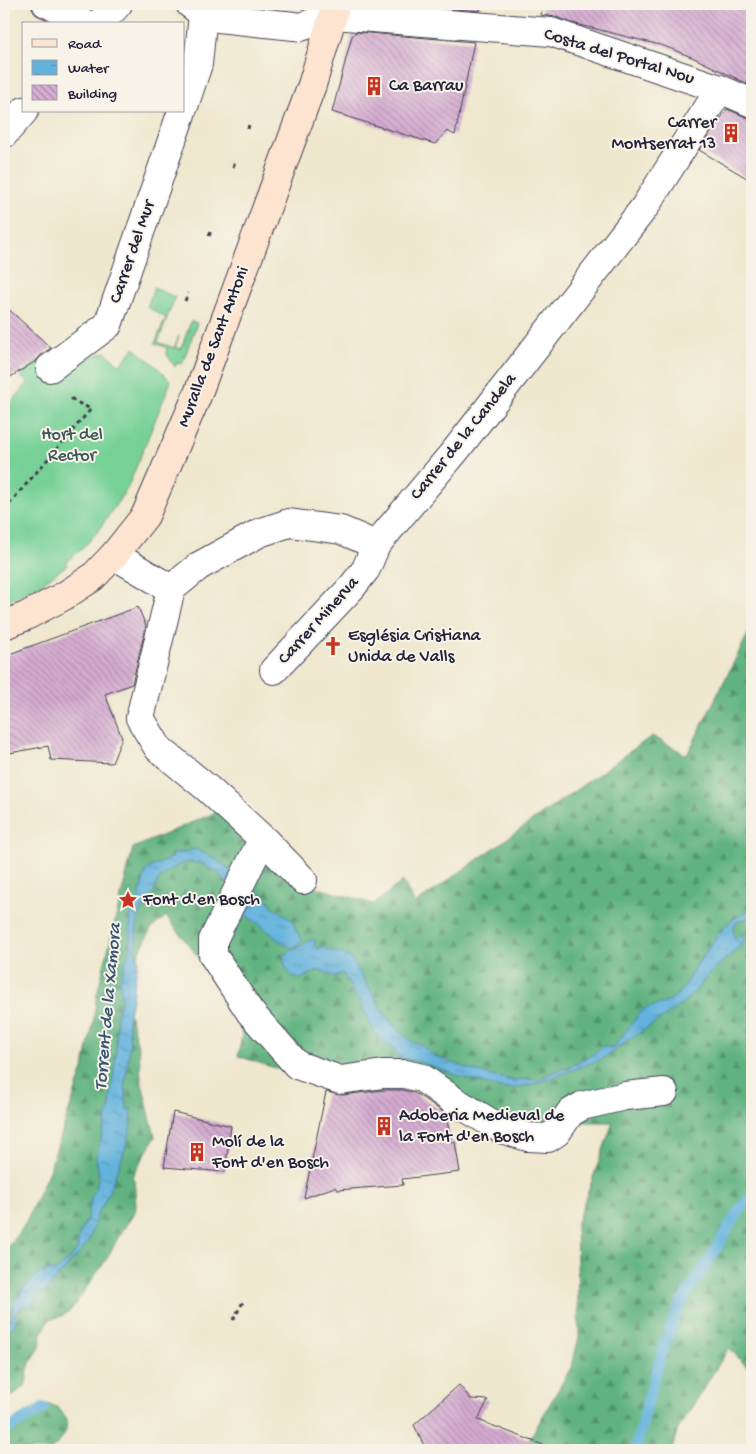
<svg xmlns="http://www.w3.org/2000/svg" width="756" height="1454" viewBox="0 0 756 1454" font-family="'Gochi Hand',sans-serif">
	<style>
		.grass { fill: url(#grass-tufts); stroke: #4c7a69 }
		.forest { fill: url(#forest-firs); stroke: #426a5e }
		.garden { fill: #77d197; stroke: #4c7a69 }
		.water { fill: url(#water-ripples); stroke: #426a8c }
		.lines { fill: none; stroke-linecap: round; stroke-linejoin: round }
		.stream { stroke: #62b2dd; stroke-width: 11 }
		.building { fill: url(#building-back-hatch) }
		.pedestrian-casing { stroke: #414051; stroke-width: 28 }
		.minor-casing { stroke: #414051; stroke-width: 30 }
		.secondary-casing { stroke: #414051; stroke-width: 30 }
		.path { stroke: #414051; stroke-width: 3; stroke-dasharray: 4 4; stroke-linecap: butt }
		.pedestrian { stroke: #fff; stroke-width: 25 }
		.minor { stroke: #fff; stroke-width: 28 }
		.secondary { stroke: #fde4d1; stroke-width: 28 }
		.labels { text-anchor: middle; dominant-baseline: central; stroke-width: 4; stroke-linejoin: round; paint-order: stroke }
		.street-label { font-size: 18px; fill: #22223b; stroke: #f7f3e8 }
		.poi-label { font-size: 18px; fill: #22223b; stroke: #f7f3e8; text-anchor: start }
		.park-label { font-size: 18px; fill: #3c5757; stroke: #f7f3e8 }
		.water-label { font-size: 19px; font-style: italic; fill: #385474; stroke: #f7f3e8 }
	</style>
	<defs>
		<pattern id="grass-tufts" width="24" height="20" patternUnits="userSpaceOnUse" patternTransform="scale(1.25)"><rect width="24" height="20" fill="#77d197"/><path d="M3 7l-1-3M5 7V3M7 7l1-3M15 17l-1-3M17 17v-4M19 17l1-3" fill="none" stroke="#67b383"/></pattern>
		<pattern id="forest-firs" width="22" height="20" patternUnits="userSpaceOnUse" patternTransform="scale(1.25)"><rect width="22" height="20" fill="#61b380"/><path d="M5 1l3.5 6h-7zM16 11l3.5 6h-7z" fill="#50916a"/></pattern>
		<pattern id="water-ripples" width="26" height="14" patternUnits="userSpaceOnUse" patternTransform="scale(1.25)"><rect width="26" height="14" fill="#62b2dd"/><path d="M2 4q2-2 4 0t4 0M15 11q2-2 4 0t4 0" fill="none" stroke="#5090b4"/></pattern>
		<pattern id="building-back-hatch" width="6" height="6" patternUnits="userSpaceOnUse" patternTransform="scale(1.25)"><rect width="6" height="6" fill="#d5acd1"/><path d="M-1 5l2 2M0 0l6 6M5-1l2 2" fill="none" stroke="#ac8cab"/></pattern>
	</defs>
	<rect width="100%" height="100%" fill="#f7f3e8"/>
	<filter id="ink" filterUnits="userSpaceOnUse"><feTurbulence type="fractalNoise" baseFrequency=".02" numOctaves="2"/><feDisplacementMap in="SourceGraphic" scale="10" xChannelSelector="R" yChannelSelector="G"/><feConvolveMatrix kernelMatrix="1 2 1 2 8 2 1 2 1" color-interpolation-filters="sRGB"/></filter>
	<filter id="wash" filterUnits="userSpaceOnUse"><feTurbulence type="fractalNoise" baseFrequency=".0096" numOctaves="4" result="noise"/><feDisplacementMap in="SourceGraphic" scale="20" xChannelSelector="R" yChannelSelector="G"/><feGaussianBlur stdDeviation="1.12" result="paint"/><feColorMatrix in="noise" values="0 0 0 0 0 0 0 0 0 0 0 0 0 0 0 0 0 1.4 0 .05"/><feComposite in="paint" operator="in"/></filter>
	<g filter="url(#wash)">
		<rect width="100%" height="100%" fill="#efe7ce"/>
		<path class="grass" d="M 154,288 L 175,297 L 158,342 L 174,348 L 179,336 L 175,347 L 181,349 L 191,321 L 197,323 L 182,364 L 177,362 L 175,367 L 166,353 L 167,348 L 155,343 L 166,318 L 147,307 Z"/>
		<g class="forest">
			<path d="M 752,626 L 752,1372 L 729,1348 L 677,1431 L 672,1450 L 523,1450 L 572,1366 L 579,1337 L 576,1225 L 613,1122 L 462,1122 L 412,1078 L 327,1085 L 238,1056 L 242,1035 L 238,1017 L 225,991 L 166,916 L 151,929 L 139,953 L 129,1012 L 139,1050 L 141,1079 L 155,1137 L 132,1177 L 134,1180 L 135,1191 L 136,1207 L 135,1212 L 119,1236 L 106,1260 L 71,1310 L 62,1316 L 50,1319 L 40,1337 C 44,1349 32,1356 29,1366 C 26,1373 28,1380 25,1386 L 4,1402 L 4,1252 L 25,1224 L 49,1171 L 84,1066 L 93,1024 L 97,994 L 133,848 L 221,810 L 283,877 L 328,891 L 374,904 L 403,881 L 415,904 L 652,736 L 687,755 Z"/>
			<path d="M 50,1404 C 56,1406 60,1409 63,1414 C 72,1428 62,1440 51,1450 L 4,1450 L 4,1432 L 20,1420 Z"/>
		</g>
		<path class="garden" d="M 134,348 L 155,365 L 171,381 L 128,487 L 98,531 L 83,548 L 66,562 L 67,565 L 41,584 L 4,603 L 4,466 L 7,463 L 4,451 L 4,411 L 28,383 L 20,376 L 38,360 L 54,377 L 86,358 L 105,352 L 120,365 Z"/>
		<g class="water">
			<path d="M 195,849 L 217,860 L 269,900 L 272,906 L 293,921 L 296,930 L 303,941 L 292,948 C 278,942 270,932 258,923 C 253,920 247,917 243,912 C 236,904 233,894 228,885 C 218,870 197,856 179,865 C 174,867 164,874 160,878 C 153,886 158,892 147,900 L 146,903 L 138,917 L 135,948 L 138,961 L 128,1022 L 130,1042 L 125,1084 L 127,1110 L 131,1108 C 135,1135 114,1177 104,1203 L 99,1210 L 89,1240 L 78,1255 L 46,1290 L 36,1297 L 33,1303 C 25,1306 20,1307 14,1315 L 16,1323 L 4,1335 L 4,1325 L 10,1320 L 15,1298 L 19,1298 L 23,1287 C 33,1283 33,1277 41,1271 L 44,1273 L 50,1270 L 54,1271 L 59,1269 L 72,1257 L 77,1250 L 79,1235 L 87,1219 L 92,1195 L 96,1188 L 99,1175 L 96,1158 L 110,1105 L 116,1052 L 117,1015 L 121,1001 L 120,979 L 131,947 L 130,910 L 135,905 L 136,901 L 139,898 L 146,871 L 149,868 L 173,857 L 173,853 L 180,853 Z"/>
			<path d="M 752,908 L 752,917 L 738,921 L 733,929 L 735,939 L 744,933 L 744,940 L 740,946 L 706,977 L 696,990 L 682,1004 L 667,1015 L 621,1045 L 604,1058 L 539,1083 L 509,1089 L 500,1088 L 470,1080 L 417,1061 L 398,1058 L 395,1049 L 384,1044 L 377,1036 L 357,997 L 342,973 L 335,977 L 320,970 L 300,979 C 288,976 285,967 283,956 L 313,939 L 316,941 L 314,946 L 319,949 L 322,946 C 333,956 345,950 352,960 L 390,1022 L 412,1042 L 421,1045 L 437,1057 L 474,1071 L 501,1078 L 514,1080 L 530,1079 L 538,1081 L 547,1075 L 560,1069 L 569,1069 L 571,1066 L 588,1057 L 605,1045 L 610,1048 L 616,1044 L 643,1009 L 668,1002 L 680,992 L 684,987 L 693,970 L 721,931 L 732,920 Z"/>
		</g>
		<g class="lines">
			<g class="stream">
				<path d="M 4,1431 L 44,1408"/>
				<path d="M 635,1450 C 648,1403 659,1352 679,1307 C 687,1291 699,1278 708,1262 C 722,1239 734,1215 752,1195"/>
			</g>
		</g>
		<g id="blocks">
			<g class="building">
				<path d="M 390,4 L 481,4 L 480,11 Z"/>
				<path d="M 543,4 L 752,4 L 752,86 L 694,58 L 664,46 L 572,23 L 556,17 L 541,15 Z"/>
				<path d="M 356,32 L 474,42 L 455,135 L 447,131 L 435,144 L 332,112 L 352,36 Z"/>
				<path d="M 727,109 L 746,117 L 752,118 L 752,181 L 699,150 Z"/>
				<path d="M 4,305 L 51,348 L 41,355 L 36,361 L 4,381 Z"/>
				<path d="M 138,607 L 146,626 L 132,684 L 105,694 L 122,738 L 112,763 L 51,760 L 48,746 L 4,754 L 4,656 Z"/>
				<path d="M 384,1090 L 403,1090 L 415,1093 L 446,1114 L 451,1142 L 455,1142 L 460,1172 L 402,1179 L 403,1185 L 337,1190 L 335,1187 L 304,1198 L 326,1092 L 342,1095 Z"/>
				<path d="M 173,1112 L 231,1126 L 225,1172 L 164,1167 Z"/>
				<path d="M 459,1385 L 471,1399 L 488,1400 L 478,1420 L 551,1448 L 550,1450 L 426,1450 L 414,1425 Z"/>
			</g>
		</g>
	</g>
	<g filter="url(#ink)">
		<use href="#blocks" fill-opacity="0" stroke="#414051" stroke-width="1"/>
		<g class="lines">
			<g class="pedestrian-casing">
				<path id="pedestrian" d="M 45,4 L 90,24"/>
			</g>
			<g class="minor-casing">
				<g id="minor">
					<path d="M 190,4 L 203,14 L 218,18 L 294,26 L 301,27 L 333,15 L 551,32 L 720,89 L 752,103"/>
					<path d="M 99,24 L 118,4"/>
					<path d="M 184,106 L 198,64 L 203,14 L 202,4"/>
					<path d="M 4,134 L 24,111"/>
					<path d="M 50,368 L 108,325 L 182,111"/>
					<path d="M 114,555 L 171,589"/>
					<path d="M 171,589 L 140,718 L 158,748 L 207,788 L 265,841 L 303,880"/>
					<path d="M 171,589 L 199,566 L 259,533 L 289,523 L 341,530 L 376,545"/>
					<path d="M 274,670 L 352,587 L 366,569 L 376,545 L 456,450 L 644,208 L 720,89"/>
					<path d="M 265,841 L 257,850 L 213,940 L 213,955 L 250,1012 L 297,1065 L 340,1080 L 383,1074 L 405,1074 L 422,1078 L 453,1100 L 501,1129 L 528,1137 L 548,1138 L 557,1132 L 570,1113 L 582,1106 L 625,1096 L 664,1092"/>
				</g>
			</g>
			<g class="secondary-casing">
				<path id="secondary" d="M 4,625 L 26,616 L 64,596 L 93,577 L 114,555 L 145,516 L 197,396 L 312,85 L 333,15 L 335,4"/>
			</g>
			<g class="path">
				<path d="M 248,129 L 249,124"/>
				<path d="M 233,167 L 235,161"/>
				<path d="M 209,236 L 211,231"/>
				<path d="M 185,301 L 188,293"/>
				<path d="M 4,510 L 91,409 L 76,402 L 68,396"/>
				<path d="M 233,1320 L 243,1302"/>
			</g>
			<use href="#pedestrian" class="pedestrian"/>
			<use href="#minor" class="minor"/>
			<use href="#secondary" class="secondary"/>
		</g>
	</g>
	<defs>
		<g id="building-bare" transform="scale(1.5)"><path d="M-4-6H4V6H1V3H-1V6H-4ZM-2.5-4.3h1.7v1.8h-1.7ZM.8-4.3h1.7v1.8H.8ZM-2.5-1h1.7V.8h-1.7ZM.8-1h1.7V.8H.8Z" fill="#c8321e" stroke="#f7f3e8" stroke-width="2.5" paint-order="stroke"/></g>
		<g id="church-bare" transform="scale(1.5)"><path d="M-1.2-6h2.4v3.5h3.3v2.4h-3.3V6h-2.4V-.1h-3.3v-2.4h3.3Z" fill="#c8321e" stroke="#f7f3e8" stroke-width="2.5" paint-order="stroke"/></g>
		<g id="sight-bare" transform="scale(1.5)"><path d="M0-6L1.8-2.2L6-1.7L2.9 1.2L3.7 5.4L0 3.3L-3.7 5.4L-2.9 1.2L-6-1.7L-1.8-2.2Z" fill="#c8321e" stroke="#f7f3e8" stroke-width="2.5" paint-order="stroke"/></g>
	</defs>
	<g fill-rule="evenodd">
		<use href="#building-bare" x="374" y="86"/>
		<use href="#building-bare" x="731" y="133"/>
		<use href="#church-bare" x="333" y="646"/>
		<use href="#sight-bare" x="128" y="900"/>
		<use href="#building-bare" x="384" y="1126"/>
		<use href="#building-bare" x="197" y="1152"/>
	</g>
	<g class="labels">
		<g class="street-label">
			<text transform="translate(619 57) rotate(17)">Costa del Portal Nou</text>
			<text transform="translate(133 252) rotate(-71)">Carrer del Mur</text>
			<text transform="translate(214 347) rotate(-69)">Muralla de Sant Antoni</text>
			<text transform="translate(464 437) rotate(-51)">Carrer de la Candela</text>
			<text transform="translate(319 621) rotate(-48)">Carrer Minerva</text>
		</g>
		<g class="poi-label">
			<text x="389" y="86">Ca Barrau</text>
			<text x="716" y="123" text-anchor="end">Carrer<tspan x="716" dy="21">Montserrat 13</tspan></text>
			<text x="348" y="636">Església Cristiana<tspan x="348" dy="21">Unida de Valls</tspan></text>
			<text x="143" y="900">Font d'en Bosch</text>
			<text x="399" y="1116">Adoberia Medieval de<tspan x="399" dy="21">la Font d'en Bosch</tspan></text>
			<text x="212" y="1142">Molí de la<tspan x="212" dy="21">Font d'en Bosch</tspan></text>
		</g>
		<g class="park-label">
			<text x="72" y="435">Hort del<tspan x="72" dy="21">Rector</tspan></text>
		</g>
		<g class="water-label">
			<text transform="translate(109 1007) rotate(-85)">Torrent de la Xamora</text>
		</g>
	</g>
	<rect width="756" height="1454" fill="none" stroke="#f7f3e8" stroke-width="20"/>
	<rect x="22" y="22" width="162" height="90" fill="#f7f3e8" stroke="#a29fa3"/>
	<rect x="32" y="39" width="25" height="8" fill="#fde4d1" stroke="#a29fa3"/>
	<text x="68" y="48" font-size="15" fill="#22223b">Road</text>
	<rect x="32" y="60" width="25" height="15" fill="url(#water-ripples)" stroke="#a29fa3"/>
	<text x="68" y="72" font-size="15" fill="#22223b">Water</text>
	<rect x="32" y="85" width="25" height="15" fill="url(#building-back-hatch)" stroke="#a29fa3"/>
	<text x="68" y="98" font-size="15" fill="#22223b">Building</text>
</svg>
